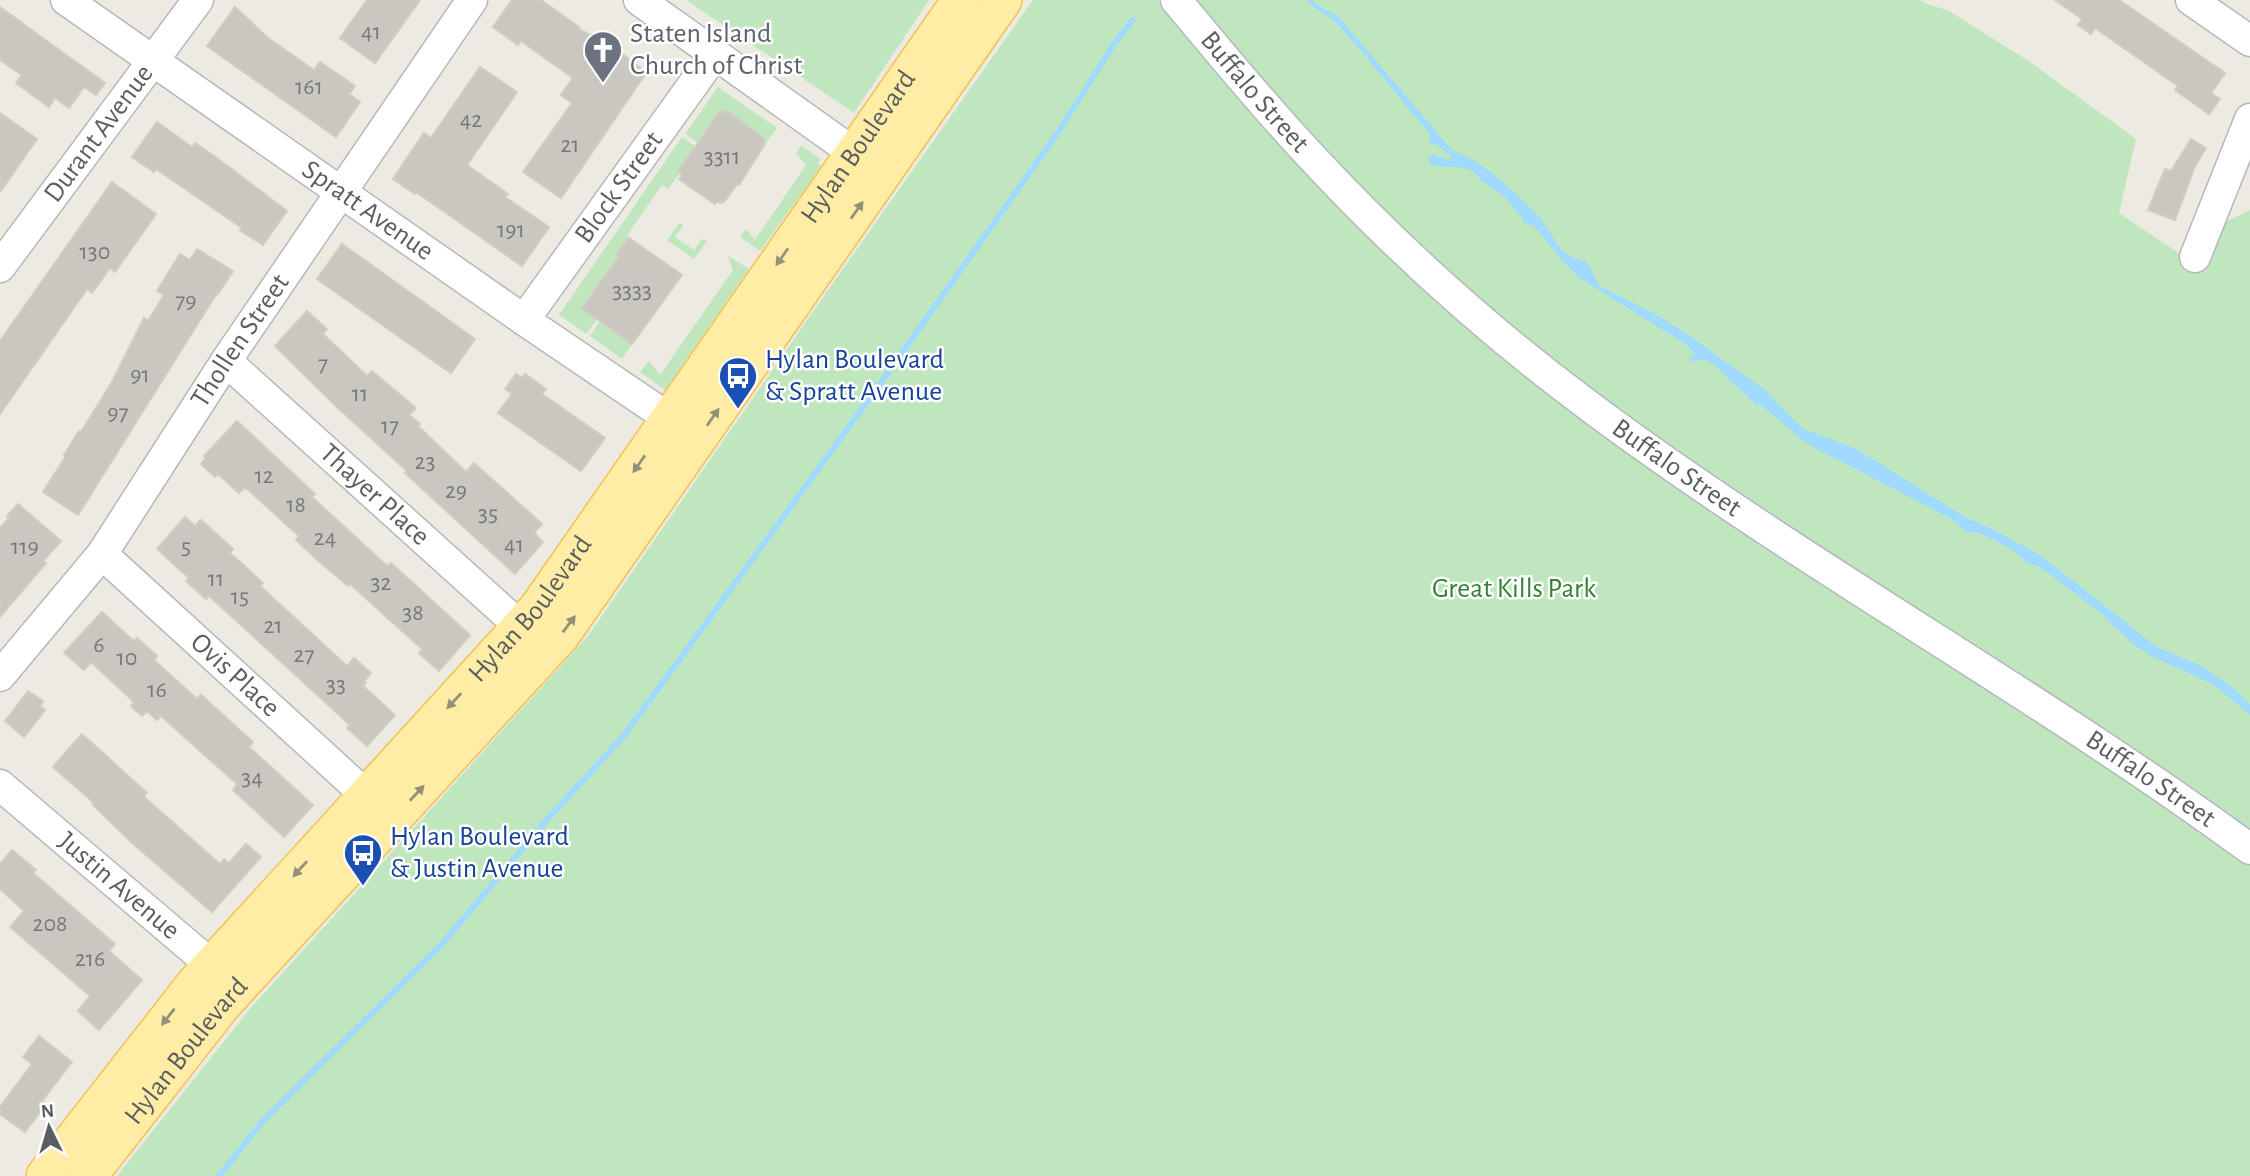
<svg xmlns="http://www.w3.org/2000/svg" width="2250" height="1176" viewBox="0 0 2250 1176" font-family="'Alegreya Sans',sans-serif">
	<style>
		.green { fill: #bfe6bd }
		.water { fill: #a0daff }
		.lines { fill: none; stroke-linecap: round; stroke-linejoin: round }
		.stream { stroke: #a0daff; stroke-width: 6 }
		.building { fill: #cac7c1; stroke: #d2ccc0; stroke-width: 2 }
		.minor-casing { stroke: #b4b8bc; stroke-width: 33 }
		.major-casing { stroke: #f3c054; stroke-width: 40 }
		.minor { stroke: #fff; stroke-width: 30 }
		.major { stroke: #ffeda5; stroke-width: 37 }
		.oneway { fill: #94907a }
		.labels { text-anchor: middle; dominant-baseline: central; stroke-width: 5; stroke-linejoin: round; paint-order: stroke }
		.number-label { font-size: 24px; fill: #76787a }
		.worship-label { font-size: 28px; fill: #5b616d; stroke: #fff; text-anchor: start }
		.street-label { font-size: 28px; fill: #5a5e63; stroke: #fff }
		.transit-label { font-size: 28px; fill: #164399; stroke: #fff; text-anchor: start }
		.park-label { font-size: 28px; fill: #328232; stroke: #fff }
	</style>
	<rect width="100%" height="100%" fill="#edeae2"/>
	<g class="green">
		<path d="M 686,0 L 929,0 L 854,113 Z"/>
		<path d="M 1033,0 L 1920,0 L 1925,3 L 1949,11 L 2027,60 L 2136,139 L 2119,213 L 2204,270 L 2217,226 L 2250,210 L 2250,1176 L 117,1176 L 249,1010 L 588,636 L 819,303 Z"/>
		<path d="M 718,87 L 777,128 L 765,144 L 763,143 L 763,136 L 727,111 L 721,114 L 719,113 L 698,143 L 685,134 Z"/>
		<path d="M 682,137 L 695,146 L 679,169 L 681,172 L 668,189 L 662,185 L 627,235 L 629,238 L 616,255 L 619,257 L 582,307 L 597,319 L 586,334 L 559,315 Z"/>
		<path d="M 801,145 L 820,159 L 818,164 L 821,166 L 760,251 L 740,237 L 746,229 L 755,240 L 806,165 L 796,154 Z"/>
		<path d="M 680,222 L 683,226 L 675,237 L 694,250 L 702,239 L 707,241 L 694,259 L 667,240 Z"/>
		<path d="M 728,256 L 749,269 L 665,390 L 640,372 L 649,361 L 660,375 L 733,270 Z"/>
		<path d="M 600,321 L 632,344 L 622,359 L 590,336 Z"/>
	</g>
	<path class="water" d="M 1307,0 L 1313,0 C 1320,9 1332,12 1341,19 L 1452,150 C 1485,163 1512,189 1537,215 C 1556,234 1555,256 1586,261 L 1600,286 L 1657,315 L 1693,338 L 1765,390 L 1802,428 L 1857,449 L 1965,517 L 1995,530 L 2043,557 L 2157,647 L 2202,666 L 2236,690 L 2250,705 L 2250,715 L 2214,685 L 2153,657 L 2135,646 L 2098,611 L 2047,572 L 2037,566 L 2027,563 L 2011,549 L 1991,539 L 1976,532 L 1967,533 L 1953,520 L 1815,448 L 1802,440 L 1762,406 L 1755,404 L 1714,365 L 1706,360 L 1686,361 L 1695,354 L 1685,344 L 1581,279 L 1565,264 L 1533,225 L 1527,225 L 1505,197 L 1480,180 C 1470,161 1448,170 1431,165 L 1428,158 L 1432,154 L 1450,160 L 1451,156 L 1437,145 L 1430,144 L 1430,134 C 1398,98 1370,59 1337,24 C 1328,14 1314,11 1307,0 Z"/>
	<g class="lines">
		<path class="stream" d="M 219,1176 L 263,1121 L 441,945 L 551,815 L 623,737 L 875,391 L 1057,134 L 1116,41 L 1133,20"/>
	</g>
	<g class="building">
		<path d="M 367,0 L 420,0 L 375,63 L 340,38 Z"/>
		<path d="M 512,0 L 541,0 L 579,27 L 578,28 L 624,55 L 646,73 L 561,198 L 523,172 L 572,103 L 561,95 L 573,78 L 521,41 L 518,45 L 493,27 Z"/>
		<path d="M 2055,0 L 2119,0 L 2225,73 L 2211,93 L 2220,99 L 2209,114 L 2175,90 L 2178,86 L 2118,44 L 2095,28 L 2091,34 L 2078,25 L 2082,19 Z"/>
		<path d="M 0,7 L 105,83 L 96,95 L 84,87 L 69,108 L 55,98 L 49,107 L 16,83 L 22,75 L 0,60 Z"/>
		<path d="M 235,7 L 268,38 L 314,70 L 320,62 L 355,86 L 349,94 L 360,102 L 336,137 L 207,46 Z"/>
		<path d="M 480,67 L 517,92 L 467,165 L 508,194 L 505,197 L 549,227 L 522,266 L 416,192 L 415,194 L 393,179 L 424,133 L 431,138 Z"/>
		<path d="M 724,111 L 726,113 L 727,111 L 763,137 L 762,138 L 765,140 L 763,143 L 765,144 L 739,185 L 737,184 L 724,202 L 723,201 L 721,203 L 717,201 L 715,204 L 679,179 L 682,176 L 679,170 L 719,113 L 721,114 Z"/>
		<path d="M 0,113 L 37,139 L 0,192 Z"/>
		<path d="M 157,122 L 192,147 L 195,143 L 217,158 L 287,211 L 263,245 L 240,230 L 242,228 L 156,169 L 154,172 L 132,157 Z"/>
		<path d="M 2191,139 L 2206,148 L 2195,166 L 2175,220 L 2148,210 L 2165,169 L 2171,171 Z"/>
		<path d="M 112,182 L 156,214 L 115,272 L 110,268 L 92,293 L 87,289 L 0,414 L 0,341 Z"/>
		<path d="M 629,238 L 682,275 L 632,344 L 582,308 L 619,257 L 616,255 Z"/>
		<path d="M 342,244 L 475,339 L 451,373 L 317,279 Z"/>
		<path d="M 197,249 L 233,271 L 218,294 L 217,293 L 78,515 L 43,492 L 66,456 L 64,455 L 79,431 L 81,432 L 112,382 L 144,318 L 148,321 L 164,295 L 157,291 L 180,254 L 190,260 Z"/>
		<path d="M 307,311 L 327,329 L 323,334 L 367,376 L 372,371 L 416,408 L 409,415 L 420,424 L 418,426 L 466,472 L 474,463 L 542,524 L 534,533 L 543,542 L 515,574 L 405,473 L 407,471 L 338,408 L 275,346 Z"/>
		<path d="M 516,374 L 522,378 L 525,374 L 546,389 L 542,394 L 605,438 L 581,471 L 498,413 L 512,394 L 505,389 Z"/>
		<path d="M 237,421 L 315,494 L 312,497 L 387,566 L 391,563 L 470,635 L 439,671 L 419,653 L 422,649 L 350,584 L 348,586 L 315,558 L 296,540 L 299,536 L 245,487 L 239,493 L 218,474 L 215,477 L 201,464 L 206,458 L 204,456 Z"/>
		<path d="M 18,504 L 61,541 L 43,561 L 46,563 L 0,617 L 0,528 L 9,518 L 7,516 Z"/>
		<path d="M 185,517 L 195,526 L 201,520 L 233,549 L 230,553 L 263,583 L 260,586 L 347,666 L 354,658 L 371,673 L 364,681 L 366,683 L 363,686 L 395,715 L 367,746 L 347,728 L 350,725 L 241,625 L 209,596 L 206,599 L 186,581 L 189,578 L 157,549 Z"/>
		<path d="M 102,612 L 134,641 L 137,638 L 157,656 L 154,660 L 197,699 L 201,695 L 211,704 L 253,742 L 249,747 L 313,805 L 284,837 L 233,790 L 237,784 L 161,716 L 157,720 L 147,711 L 142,716 L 131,706 L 134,702 L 91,662 L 84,670 L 64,653 Z"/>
		<path d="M 28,691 L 43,701 L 40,706 L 45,710 L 24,737 L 5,721 Z"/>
		<path d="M 82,734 L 147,793 L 144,797 L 220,864 L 224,859 L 229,863 L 246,844 L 261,857 L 212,912 L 130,841 L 92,804 L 93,802 L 53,767 Z"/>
		<path d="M 12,850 L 36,870 L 33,873 L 115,944 L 109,951 L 142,980 L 99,1030 L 78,1011 L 90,996 L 10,927 L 24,911 L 0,889 L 0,864 Z"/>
		<path d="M 39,1036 L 72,1062 L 42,1101 L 46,1104 L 25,1132 L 0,1114 L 0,1107 L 32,1064 L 23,1057 Z"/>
	</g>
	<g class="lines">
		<g class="minor-casing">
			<g id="minor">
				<path id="s1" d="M 66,0 L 524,320 L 670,419"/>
				<path d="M 639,0 L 854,153"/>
				<path id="s2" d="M 1176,0 C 1219,51 1261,103 1307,152 C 1392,244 1488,331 1589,406 C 1802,565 2036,692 2250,849"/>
				<path d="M 2191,0 L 2250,41"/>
				<path d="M 2195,257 L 2250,119"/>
				<path id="s3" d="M 0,267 L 198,0"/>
				<path id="s4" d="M 524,320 L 715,54"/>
				<path id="s5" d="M 226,361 L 522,628"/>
				<path id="s6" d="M 102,554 L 367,796"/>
				<path id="s7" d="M 0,676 L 102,554 L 226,361 L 472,0"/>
				<path id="s8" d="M 0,785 L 229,980"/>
			</g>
		</g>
		<g class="major-casing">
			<g id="major">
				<path id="s9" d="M 45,1176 L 195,984 L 538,608 L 961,0"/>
				<path id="s10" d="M 88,1176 L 221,1006 L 561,635 L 1003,0"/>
			</g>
		</g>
		<use href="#minor" class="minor"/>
		<use href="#major" class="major"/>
	</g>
	<defs><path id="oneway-solid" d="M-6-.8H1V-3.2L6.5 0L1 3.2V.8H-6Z" transform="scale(1.75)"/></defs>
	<g class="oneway">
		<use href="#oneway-solid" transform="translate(857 210) rotate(-55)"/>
		<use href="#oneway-solid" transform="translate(782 257) rotate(125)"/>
		<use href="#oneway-solid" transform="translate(713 417) rotate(-55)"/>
		<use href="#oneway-solid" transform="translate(639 464) rotate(125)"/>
		<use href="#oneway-solid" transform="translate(569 624) rotate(-53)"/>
		<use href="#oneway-solid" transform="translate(454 701) rotate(133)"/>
		<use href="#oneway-solid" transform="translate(417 793) rotate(-47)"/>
		<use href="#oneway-solid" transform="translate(300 869) rotate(132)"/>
		<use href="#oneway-solid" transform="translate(168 1017) rotate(128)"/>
	</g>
	<defs>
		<g id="church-pin" transform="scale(2.0125)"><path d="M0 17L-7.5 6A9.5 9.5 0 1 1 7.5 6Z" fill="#6b7280" stroke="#fff"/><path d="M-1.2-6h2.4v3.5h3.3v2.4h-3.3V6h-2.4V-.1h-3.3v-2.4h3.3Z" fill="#fff"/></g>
		<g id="bus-pin" transform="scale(2.0125)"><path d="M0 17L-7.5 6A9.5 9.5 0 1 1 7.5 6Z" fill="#1a4fb4" stroke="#fff"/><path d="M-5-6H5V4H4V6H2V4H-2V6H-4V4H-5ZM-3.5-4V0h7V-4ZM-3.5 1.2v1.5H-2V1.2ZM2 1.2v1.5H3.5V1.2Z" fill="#fff"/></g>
	</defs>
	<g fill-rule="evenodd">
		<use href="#church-pin" x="603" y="50"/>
		<use href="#bus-pin" x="738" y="376"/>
		<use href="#bus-pin" x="363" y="853"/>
	</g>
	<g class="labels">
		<g class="number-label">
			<text x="371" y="32">41</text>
			<text x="309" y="87">161</text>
			<text x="471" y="120">42</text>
			<text x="570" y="145">21</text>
			<text x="722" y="157">3311</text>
			<text x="511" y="230">191</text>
			<text x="95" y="252">130</text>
			<text x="632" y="291">3333</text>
			<text x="186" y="301">79</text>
			<text x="323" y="364">7</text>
			<text x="140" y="375">91</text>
			<text x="360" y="394">11</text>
			<text x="118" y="413">97</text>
			<text x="390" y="426">17</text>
			<text x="425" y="462">23</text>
			<text x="264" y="476">12</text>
			<text x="456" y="491">29</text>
			<text x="296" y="505">18</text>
			<text x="488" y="514">35</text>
			<text x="325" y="538">24</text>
			<text x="514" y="545">41</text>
			<text x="25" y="547">119</text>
			<text x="186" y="547">5</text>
			<text x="216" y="579">11</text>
			<text x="381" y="583">32</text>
			<text x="240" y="597">15</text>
			<text x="413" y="613">38</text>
			<text x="273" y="626">21</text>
			<text x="99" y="645">6</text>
			<text x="304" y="655">27</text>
			<text x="127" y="658">10</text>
			<text x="336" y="685">33</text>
			<text x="157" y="690">16</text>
			<text x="252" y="778">34</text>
			<text x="50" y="924">208</text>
			<text x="90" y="959">216</text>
		</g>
		<g class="worship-label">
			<text x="630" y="34">Staten Island<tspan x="630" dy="32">Church of Christ</tspan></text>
		</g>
		<g class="street-label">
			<text stroke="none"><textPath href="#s2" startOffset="121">Buffalo Street</textPath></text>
			<text stroke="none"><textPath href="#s3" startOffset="166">Durant Avenue</textPath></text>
			<text stroke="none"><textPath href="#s9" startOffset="1314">Hylan Boulevard</textPath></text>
			<text stroke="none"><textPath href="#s4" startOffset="163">Block Street</textPath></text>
			<text stroke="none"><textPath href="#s1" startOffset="368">Spratt Avenue</textPath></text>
			<text stroke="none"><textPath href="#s7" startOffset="413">Thollen Street</textPath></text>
			<text stroke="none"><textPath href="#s2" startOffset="688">Buffalo Street</textPath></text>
			<text stroke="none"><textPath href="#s5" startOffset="200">Thayer Place</textPath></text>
			<text stroke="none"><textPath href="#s9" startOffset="747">Hylan Boulevard</textPath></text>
			<text stroke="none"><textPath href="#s6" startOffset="180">Ovis Place</textPath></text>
			<text stroke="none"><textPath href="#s2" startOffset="1255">Buffalo Street</textPath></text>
			<text stroke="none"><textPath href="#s8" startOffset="156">Justin Avenue</textPath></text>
			<text stroke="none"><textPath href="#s10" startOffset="159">Hylan Boulevard</textPath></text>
		</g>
		<g class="transit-label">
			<text x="765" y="360">Hylan Boulevard<tspan x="765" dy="32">&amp; Spratt Avenue</tspan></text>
			<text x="390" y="837">Hylan Boulevard<tspan x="390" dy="32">&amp; Justin Avenue</tspan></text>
		</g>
		<g class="park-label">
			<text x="1514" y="589">Great Kills Park</text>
		</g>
	</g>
	<g transform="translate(49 1127) rotate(355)" stroke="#ffffff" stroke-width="5" paint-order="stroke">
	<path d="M0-5L12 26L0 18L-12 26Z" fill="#5a5e63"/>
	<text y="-10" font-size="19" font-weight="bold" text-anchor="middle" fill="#5a5e63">N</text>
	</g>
</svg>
